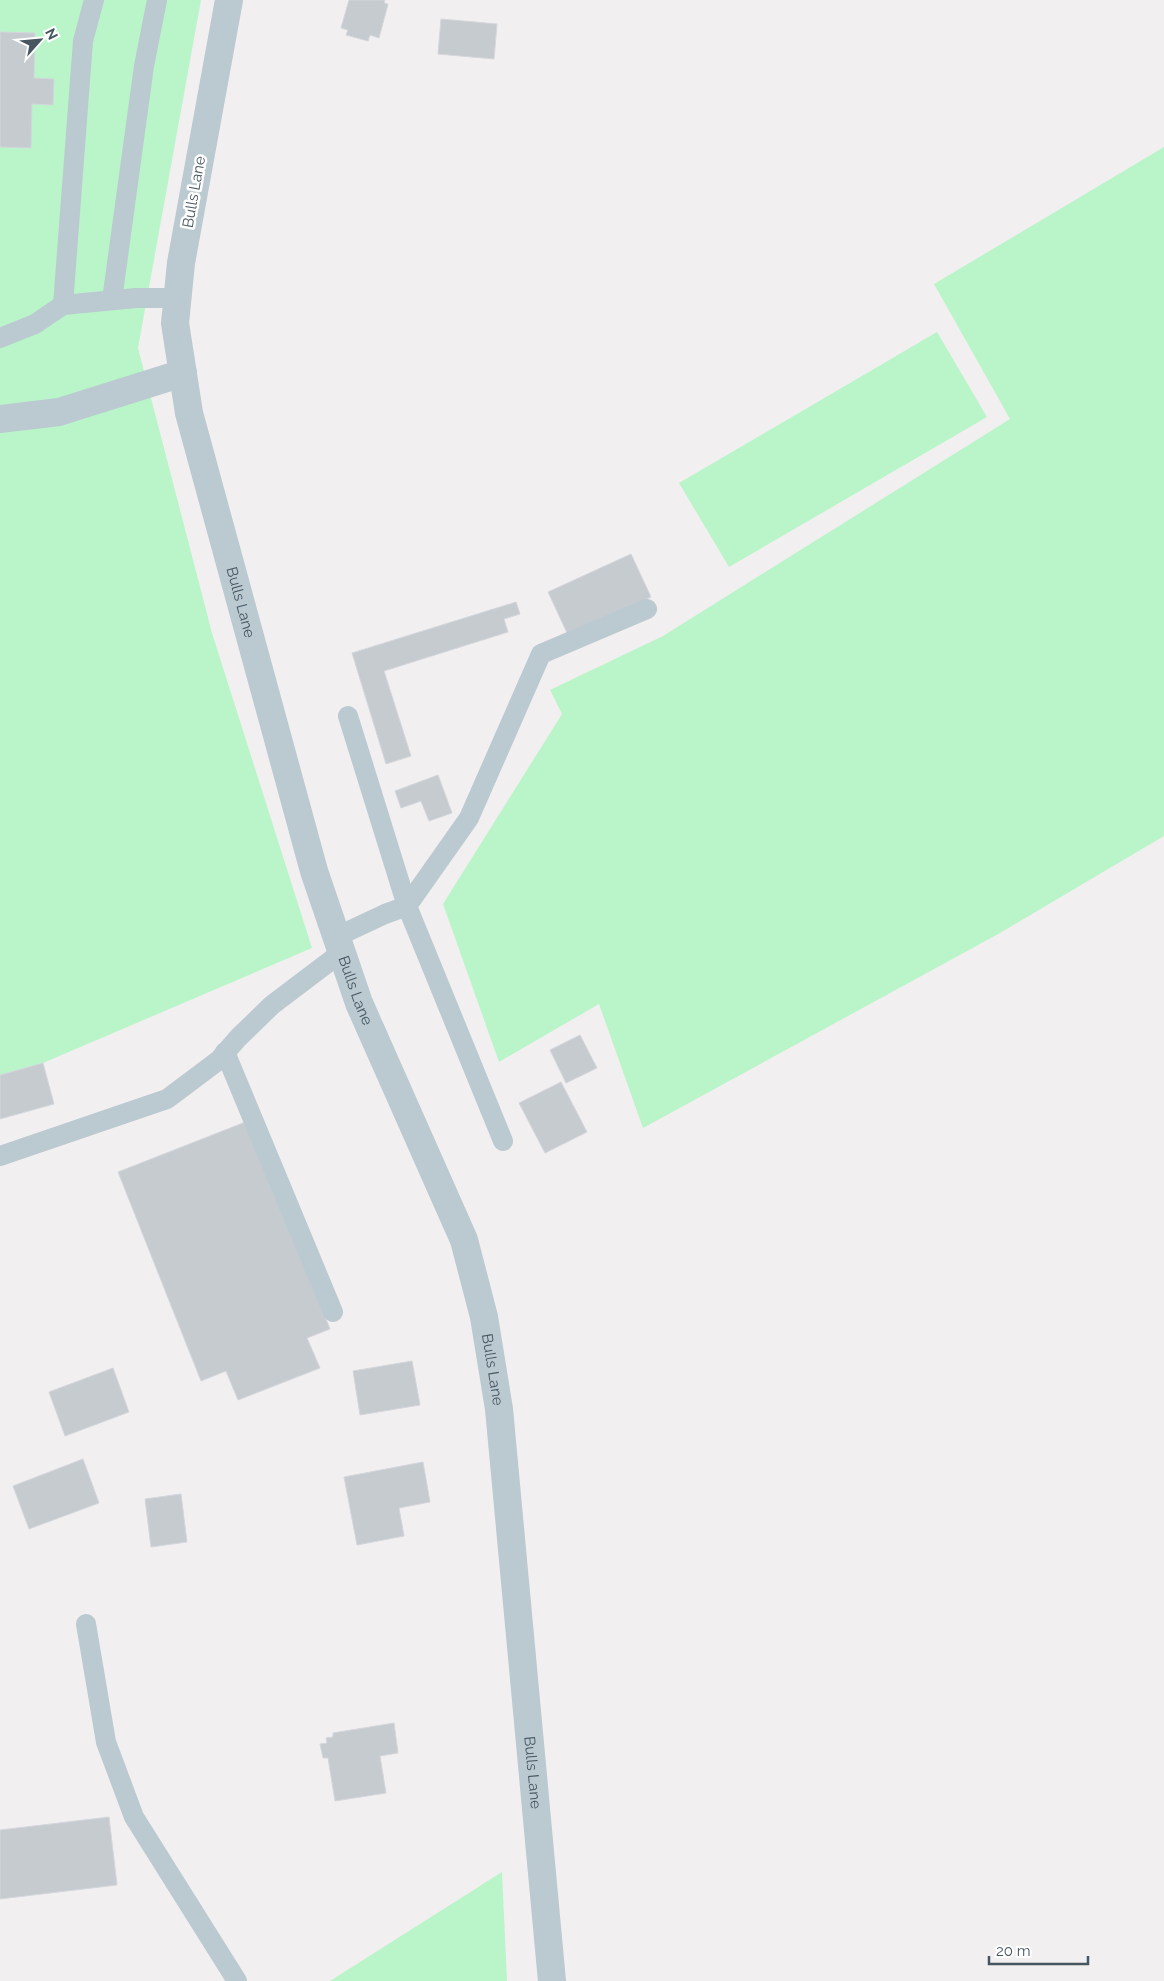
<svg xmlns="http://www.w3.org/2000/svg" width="1164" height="1981" viewBox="0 0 1164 1981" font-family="Raleway,sans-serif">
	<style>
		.green { fill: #b9f5c9 }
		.building { fill: #c6cbd0; stroke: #d3d6dc }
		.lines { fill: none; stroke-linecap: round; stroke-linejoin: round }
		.service { stroke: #bbc9d1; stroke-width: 20 }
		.minor { stroke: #bbc9d1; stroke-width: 28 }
		.labels { text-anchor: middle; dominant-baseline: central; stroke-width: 5; stroke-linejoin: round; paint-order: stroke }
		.street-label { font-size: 15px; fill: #455660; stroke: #fff }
	</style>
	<rect width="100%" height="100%" fill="#f2eff0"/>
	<g class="green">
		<path d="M 0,0 L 201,0 L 138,348 L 212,633 L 312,948 L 43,1063 L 0,1075 Z"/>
		<path d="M 1164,147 L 1164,836 L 1000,933 L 643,1128 L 599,1004 L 499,1062 L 443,904 L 562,714 L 550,690 L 663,636 L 1010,419 L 934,284 Z"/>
		<path d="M 937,332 L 987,417 L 729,567 L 679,483 Z"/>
		<path d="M 502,1872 L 507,1981 L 330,1981 Z"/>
	</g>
	<g class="building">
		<path d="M 349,0 L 385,0 L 384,3 L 388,4 L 379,38 L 370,35 L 368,41 L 346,35 L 348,30 L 341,28 Z"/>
		<path d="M 441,19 L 497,24 L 494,59 L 438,54 Z"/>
		<path d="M 0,32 L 35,33 L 34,78 L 54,79 L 53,105 L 32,104 L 31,148 L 0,147 Z"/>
		<path d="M 631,554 L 651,597 L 568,635 L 548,592 Z"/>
		<path d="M 516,602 L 520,614 L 504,619 L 508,632 L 384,671 L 411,756 L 386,764 L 352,653 Z"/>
		<path d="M 438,775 L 452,813 L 429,821 L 421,801 L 401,808 L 395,791 Z"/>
		<path d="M 580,1035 L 597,1068 L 566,1083 L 550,1050 Z"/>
		<path d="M 43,1063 L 54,1104 L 0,1119 L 0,1075 Z"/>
		<path d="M 561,1082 L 587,1132 L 545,1153 L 519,1103 Z"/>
		<path d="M 248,1121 L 330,1329 L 307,1338 L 320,1368 L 238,1400 L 226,1371 L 201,1381 L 118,1172 Z"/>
		<path d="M 412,1361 L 420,1405 L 360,1415 L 353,1371 Z"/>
		<path d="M 113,1368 L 129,1412 L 65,1436 L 49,1392 Z"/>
		<path d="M 83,1459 L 99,1503 L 29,1529 L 13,1486 Z"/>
		<path d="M 423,1462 L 430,1502 L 399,1508 L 404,1536 L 357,1545 L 344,1477 Z"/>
		<path d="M 181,1494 L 187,1542 L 151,1547 L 145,1499 Z"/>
		<path d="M 394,1723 L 398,1753 L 380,1756 L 386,1793 L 335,1801 L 328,1758 L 323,1758 L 320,1744 L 327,1743 L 326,1738 L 333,1737 L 333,1733 Z"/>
		<path d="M 109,1817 L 117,1885 L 0,1899 L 0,1830 Z"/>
	</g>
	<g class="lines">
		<g class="service">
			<path d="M 94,0 L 83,41 L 63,305 L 136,298 L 178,298"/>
			<path d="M 112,300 L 144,66 L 157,0"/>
			<path d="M 0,338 L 35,324 L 63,305"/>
			<path d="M 336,937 L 385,914 L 407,906 L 348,716"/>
			<path d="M 225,1052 L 333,1312"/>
			<path d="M 503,1141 L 407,906 L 469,818 L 541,654 L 647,609"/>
			<path d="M 0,1156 L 167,1099 L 219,1060 L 238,1038 L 272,1005 L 342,952"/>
			<path d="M 86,1624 L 106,1742 L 134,1817 L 237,1981"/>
		</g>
		<g class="minor">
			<path id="s1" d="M 229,0 L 181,263 L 175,323 L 189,413 L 314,871 L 359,1003 L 464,1240 L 484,1317 L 499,1409 L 552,1981"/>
			<path d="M 0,419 L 59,412 L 183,373"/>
		</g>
	</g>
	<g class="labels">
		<g class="street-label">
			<text transform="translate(194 192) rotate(-80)">Bulls Lane</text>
			<text stroke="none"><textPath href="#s1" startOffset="615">Bulls Lane</textPath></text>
			<text stroke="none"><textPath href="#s1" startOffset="1020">Bulls Lane</textPath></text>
			<text stroke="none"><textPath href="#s1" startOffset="1425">Bulls Lane</textPath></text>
			<text stroke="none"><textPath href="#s1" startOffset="1830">Bulls Lane</textPath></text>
		</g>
	</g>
	<g transform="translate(40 40) rotate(63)" stroke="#ffffff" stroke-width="4" paint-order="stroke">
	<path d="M0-4L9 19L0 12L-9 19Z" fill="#455660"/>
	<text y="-8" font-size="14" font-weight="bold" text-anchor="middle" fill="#455660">N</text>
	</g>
	<path d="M989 1956v8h99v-8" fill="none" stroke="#455660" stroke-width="2.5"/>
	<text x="996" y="1956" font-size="15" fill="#455660" stroke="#ffffff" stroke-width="4" paint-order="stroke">20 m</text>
</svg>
